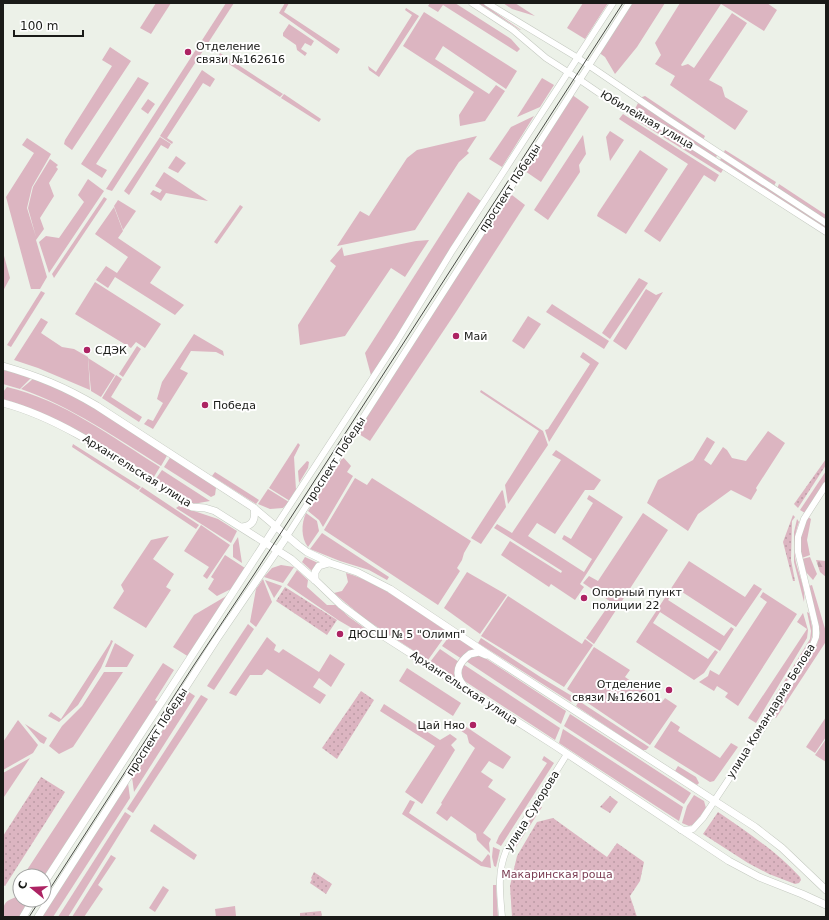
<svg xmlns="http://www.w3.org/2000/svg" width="829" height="920" viewBox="0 0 829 920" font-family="'DejaVu Sans',sans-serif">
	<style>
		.green { fill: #dcb5c1 }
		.forest { fill: url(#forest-firs) }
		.park { fill: url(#park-dots) }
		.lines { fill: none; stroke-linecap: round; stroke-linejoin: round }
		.secondary-casing { stroke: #c4c9c0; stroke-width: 7 }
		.primary-casing { stroke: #c4c9c0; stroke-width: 8 }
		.secondary { stroke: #fff; stroke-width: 6 }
		.primary { stroke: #fff; stroke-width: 7 }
		.tram { stroke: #494b46; stroke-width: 1 }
		.poi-dot { fill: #ad2363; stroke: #fff; stroke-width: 1.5 }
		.labels { text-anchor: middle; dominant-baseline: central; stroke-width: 4; stroke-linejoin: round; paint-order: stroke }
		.poi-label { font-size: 11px; fill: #1a1b18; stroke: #fff; text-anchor: start }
		.street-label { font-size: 11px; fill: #1a1b18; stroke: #fff }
		.park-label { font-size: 11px; fill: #7c3e54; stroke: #fff }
	</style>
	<defs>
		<pattern id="forest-firs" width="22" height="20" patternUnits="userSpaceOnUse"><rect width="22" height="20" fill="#dcb5c1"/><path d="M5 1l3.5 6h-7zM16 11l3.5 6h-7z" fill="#bc9ba5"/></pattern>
		<pattern id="park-dots" width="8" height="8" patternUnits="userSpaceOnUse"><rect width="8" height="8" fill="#dcb5c1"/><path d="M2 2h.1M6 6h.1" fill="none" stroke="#bc9ba5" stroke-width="1.8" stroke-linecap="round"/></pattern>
	</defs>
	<rect width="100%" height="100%" fill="#ecf1e8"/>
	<g class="green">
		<path d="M 156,3 L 171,3 L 151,34 L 140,28 Z"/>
		<path d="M 226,3 L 234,3 L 112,191 L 106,189 Z"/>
		<path d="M 285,3 L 289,3 L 284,12 L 340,49 L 337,54 L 279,13 Z"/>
		<path d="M 430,3 L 455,3 L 511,39 L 520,49 L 517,52 L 443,5 L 438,12 L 428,6 Z"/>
		<path d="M 478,3 L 482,3 L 521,30 L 520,30 Z"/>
		<path d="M 503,3 L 515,3 L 535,16 L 512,9 Z"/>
		<path d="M 583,3 L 608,3 L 585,39 L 567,28 Z"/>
		<path d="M 629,3 L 665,3 L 637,47 L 615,74 L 605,57 L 598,52 Z"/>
		<path d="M 680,3 L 767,3 L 777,10 L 764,31 L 721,4 L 681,65 L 682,66 L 688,64 L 694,68 L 732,13 L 747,23 L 709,80 L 722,87 L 725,97 L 748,111 L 735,130 L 670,85 L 675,76 L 655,64 L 661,55 L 655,43 Z"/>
		<path d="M 406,8 L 419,16 L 379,77 L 369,70 L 368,66 L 376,72 L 412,15 L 405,10 Z"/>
		<path d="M 424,12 L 517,71 L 506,89 L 443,46 L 435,59 L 489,94 L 496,85 L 505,91 L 485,121 L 460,126 L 459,115 L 474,92 L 403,46 Z"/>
		<path d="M 289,24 L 314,41 L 311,46 L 305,43 L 301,49 L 307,53 L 305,56 L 297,50 L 296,45 L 283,36 L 283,33 Z"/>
		<path d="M 110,47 L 131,61 L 72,150 L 64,144 L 65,140 L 112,66 L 102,60 Z"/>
		<path d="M 220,53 L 283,94 L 280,97 L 218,57 Z"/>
		<path d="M 202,70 L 215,79 L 210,87 L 203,83 L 167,138 L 173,142 L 172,144 L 160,136 Z"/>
		<path d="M 138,77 L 149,83 L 96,164 L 107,170 L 102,178 L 81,164 Z"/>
		<path d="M 542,78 L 554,85 L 540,107 L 517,117 Z"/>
		<path d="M 284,94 L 321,119 L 319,122 L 281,98 Z"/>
		<path d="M 571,94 L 589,107 L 541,182 L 522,169 Z"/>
		<path d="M 645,96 L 705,136 L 703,140 L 639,98 Z"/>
		<path d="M 148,99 L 155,104 L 148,114 L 141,109 Z"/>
		<path d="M 638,103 L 717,155 L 716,158 L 635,109 Z"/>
		<path d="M 627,110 L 631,111 L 724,168 L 721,173 L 625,113 Z"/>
		<path d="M 623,114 L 719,175 L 715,182 L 704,175 L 660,242 L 644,231 L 688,164 L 619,119 Z"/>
		<path d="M 534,116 L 502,167 L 489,159 L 511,127 Z"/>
		<path d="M 610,131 L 624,140 L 610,161 L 606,137 Z"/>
		<path d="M 583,135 L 586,154 L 579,165 L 580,172 L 548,220 L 534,210 Z"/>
		<path d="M 477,136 L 467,151 L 469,153 L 459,162 L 415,230 L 337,246 L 360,211 L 369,216 L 407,158 L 417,150 Z"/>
		<path d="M 160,137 L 171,144 L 168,149 L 161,145 L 129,195 L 124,191 Z"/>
		<path d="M 27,138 L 51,154 L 32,187 L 27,208 L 36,237 L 28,208 L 33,187 L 50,159 L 58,165 L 56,167 L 58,169 L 49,183 L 54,196 L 40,218 L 44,229 L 36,240 L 47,277 L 40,289 L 31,289 L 6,197 L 34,153 L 22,145 Z"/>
		<path d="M 640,150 L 668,169 L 626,234 L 597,216 L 598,213 Z"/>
		<path d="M 725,150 L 776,182 L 774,186 L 723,154 Z"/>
		<path d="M 176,156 L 186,163 L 178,173 L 168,168 Z"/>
		<path d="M 721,158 L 826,226 L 826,230 L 720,160 Z"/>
		<path d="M 164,172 L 208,201 L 166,193 L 161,201 L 150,194 L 153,190 L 160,193 L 162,190 L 155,186 Z"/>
		<path d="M 88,179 L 104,191 L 49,273 L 39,242 L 46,236 L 59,238 L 84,202 L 78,195 Z"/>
		<path d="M 779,184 L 826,215 L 826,220 L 777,189 Z"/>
		<path d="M 468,192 L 484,203 L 372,379 L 365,353 Z"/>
		<path d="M 508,192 L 525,205 L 456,312 L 370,441 L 354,431 Z"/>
		<path d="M 104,197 L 107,199 L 54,278 L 52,274 Z"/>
		<path d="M 118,200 L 136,211 L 123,230 L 114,206 Z"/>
		<path d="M 240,205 L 243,207 L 217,244 L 214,242 Z"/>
		<path d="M 114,207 L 123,231 L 118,238 L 161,267 L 150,283 L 184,305 L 175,315 L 115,277 L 108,288 L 96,280 L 106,266 L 117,273 L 128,257 L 95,234 Z"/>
		<path d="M 429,240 L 405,277 L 391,268 L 345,336 L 300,345 L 298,325 L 336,266 L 330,261 L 342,247 L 344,256 L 416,241 Z"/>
		<path d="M 3,252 L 10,278 L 3,291 Z"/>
		<path d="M 639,278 L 648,283 L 610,339 L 602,333 Z"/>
		<path d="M 95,282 L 161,324 L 145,348 L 136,342 L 131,348 L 75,314 Z"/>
		<path d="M 646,289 L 656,295 L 663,292 L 626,350 L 613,341 Z"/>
		<path d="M 41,291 L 45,293 L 11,347 L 7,345 Z"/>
		<path d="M 552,304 L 609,341 L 604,349 L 546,312 Z"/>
		<path d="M 528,316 L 541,324 L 524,349 L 512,341 Z"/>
		<path d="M 41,318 L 48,322 L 41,333 L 62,347 L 74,349 L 88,357 L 90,390 L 38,368 L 14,360 Z"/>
		<path d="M 194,334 L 223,351 L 224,356 L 216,352 L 191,351 L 180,369 L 188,373 L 153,429 L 144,424 L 148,419 L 153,421 L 163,403 L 157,399 L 162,382 Z"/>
		<path d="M 137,346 L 141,349 L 123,377 L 119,374 Z"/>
		<path d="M 583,352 L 599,363 L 549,442 L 545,430 L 548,429 L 590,364 L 580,357 Z"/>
		<path d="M 88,358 L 115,375 L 101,397 L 91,391 Z"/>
		<path d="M 3,370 L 32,377 L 20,389 L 3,384 Z"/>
		<path d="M 116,375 L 122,379 L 111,397 L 142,417 L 139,422 L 102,398 Z"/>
		<path d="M 34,378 L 45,381 L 97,408 L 168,454 L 161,466 C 115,437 72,407 21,389 Z"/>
		<path d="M 7,387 C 63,400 112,437 160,467 L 152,480 C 104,448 59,415 3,399 L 3,392 Z"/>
		<path d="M 481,390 L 543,431 L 548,445 L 508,504 L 505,485 L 539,431 L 480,392 Z"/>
		<path d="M 768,431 L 785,443 L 756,488 L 757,490 L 751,500 L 731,490 L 698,514 L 688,531 L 647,503 L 658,480 L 693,460 L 707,437 L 715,442 L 704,460 L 711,465 L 723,447 L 727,450 L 732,458 L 746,461 Z"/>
		<path d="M 298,443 L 300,445 L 294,457 L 296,490 L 290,501 L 269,488 Z"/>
		<path d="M 73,444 L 141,487 L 138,490 L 72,447 Z"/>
		<path d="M 556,450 L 601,480 L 594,490 L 585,490 L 555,534 L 537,523 L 528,536 L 584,572 L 592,559 L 562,539 L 564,535 L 571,539 L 593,503 L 587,499 L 589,495 L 623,517 L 580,584 L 584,587 L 575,600 L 551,584 L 549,587 L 501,555 L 510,541 L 561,573 L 562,571 L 494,528 L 497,524 L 512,533 L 561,460 L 552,455 Z"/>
		<path d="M 171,456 L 208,480 L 216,488 L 215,495 L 211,497 L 164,467 Z"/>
		<path d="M 343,457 L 351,466 L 347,472 L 353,476 L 323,527 L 319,520 L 308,511 Z"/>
		<path d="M 307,461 L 309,462 L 308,468 L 299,483 L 298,471 Z"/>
		<path d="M 162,470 L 210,501 L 193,504 L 155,480 Z"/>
		<path d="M 826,471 L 826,481 L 805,513 L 800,510 Z"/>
		<path d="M 215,472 L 259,500 L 256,504 L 212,476 Z"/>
		<path d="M 355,478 L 367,485 L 372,478 L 471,541 L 464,553 L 462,560 L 457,568 L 460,571 L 438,605 L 324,530 Z"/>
		<path d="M 142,487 L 199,525 L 196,529 L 139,491 Z"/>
		<path d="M 268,489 L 289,502 L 283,508 L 270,509 L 258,504 Z"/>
		<path d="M 502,490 L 503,491 L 506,507 L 481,544 L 471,538 Z"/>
		<path d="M 179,506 L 218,519 L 237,531 L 231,543 L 176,508 Z"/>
		<path d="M 306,513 L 317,521 L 319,531 L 308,547 C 301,538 301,524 306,513 Z"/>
		<path d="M 643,513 L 668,530 L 594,644 L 586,638 L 611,602 L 583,583 L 589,576 L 598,581 Z"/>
		<path d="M 807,516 L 811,519 L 807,540 L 810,555 L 802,558 C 799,541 801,532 807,516 Z"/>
		<path d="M 797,519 L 799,522 C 794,535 793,549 796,563 C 799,575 806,589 804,602 L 794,562 L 794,532 Z"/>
		<path d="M 201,525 L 230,545 L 207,579 L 203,576 L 209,567 L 184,551 Z"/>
		<path d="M 322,533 L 389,577 L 387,580 L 369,570 L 340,561 L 310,549 Z"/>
		<path d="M 169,536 L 153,559 L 174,574 L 166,587 L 171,590 L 146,628 L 113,608 L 124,591 L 121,585 L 151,540 Z"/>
		<path d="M 238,537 L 242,563 L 233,557 L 233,545 Z"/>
		<path d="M 225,555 L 245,568 L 231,589 L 217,596 L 208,589 L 214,579 L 211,577 Z"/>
		<path d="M 305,557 L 318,563 L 313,572 L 302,562 Z"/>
		<path d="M 810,557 L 817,574 L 813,580 L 805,571 L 802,559 Z"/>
		<path d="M 689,561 L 745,597 L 754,584 L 762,589 L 736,627 L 676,588 L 668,600 L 724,636 L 731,627 L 734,629 L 720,651 L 660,612 L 653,623 L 708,659 L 715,650 L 718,652 L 704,673 L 694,680 L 636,642 Z"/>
		<path d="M 281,565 L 294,567 L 283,583 L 264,577 L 272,568 Z"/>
		<path d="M 297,570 L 308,580 L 307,587 L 327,605 L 336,605 L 349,617 L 370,632 L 371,634 L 369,638 L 338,620 L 287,585 Z"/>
		<path d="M 467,572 L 507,595 L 480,634 L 444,608 Z"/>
		<path d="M 346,573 C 381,583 418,612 448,632 L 428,660 L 365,619 L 334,593 L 342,591 L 348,582 Z"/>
		<path d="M 263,579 L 272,602 L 256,627 L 250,622 L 256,589 Z"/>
		<path d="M 265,580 L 282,586 L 274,598 Z"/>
		<path d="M 812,585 L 826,632 L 825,643 L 776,718 L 772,715 L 817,644 L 820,633 L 809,586 Z"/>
		<path d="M 763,592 L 797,614 L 738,706 L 725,697 L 728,693 L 717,686 L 714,691 L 699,682 L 708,676 L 710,670 L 719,675 L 767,602 L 760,597 Z"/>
		<path d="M 228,595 L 189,657 L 173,647 L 194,615 Z"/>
		<path d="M 508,596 L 582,644 L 585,639 L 593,645 L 564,687 L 481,636 Z"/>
		<path d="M 807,612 L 809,613 C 812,624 814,633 810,644 L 758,727 L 758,724 L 810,639 L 811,631 Z"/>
		<path d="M 803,613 L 808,630 L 807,638 L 756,723 L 748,718 L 807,629 L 797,622 Z"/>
		<path d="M 248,624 L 254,629 L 214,690 L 207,686 Z"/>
		<path d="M 451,634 L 476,650 L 462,659 L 442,646 Z"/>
		<path d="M 267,637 L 276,645 L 274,650 L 279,653 L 283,649 L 319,672 L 330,654 L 345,664 L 331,687 L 319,678 L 313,687 L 326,695 L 320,704 L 267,669 L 262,675 L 250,675 L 236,696 L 229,693 Z"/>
		<path d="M 481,638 L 542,678 L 572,696 L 573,700 L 571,702 L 478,643 Z"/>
		<path d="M 111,640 L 113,641 L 101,668 L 78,705 L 59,722 L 48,716 L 51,712 L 61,719 L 110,643 Z"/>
		<path d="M 115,643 L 134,655 L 127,667 L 105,667 Z"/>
		<path d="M 594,647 L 630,670 L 625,677 L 662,702 L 665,698 L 677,706 L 650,745 L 567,689 Z"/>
		<path d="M 440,649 L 459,662 L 455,678 L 430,662 Z"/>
		<path d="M 472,655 L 482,656 L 566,711 L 561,724 L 466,661 Z"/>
		<path d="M 163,663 L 174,670 L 155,700 L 158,702 L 44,878 L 44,876 L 23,876 Z"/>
		<path d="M 463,664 L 560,728 L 555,740 L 463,680 C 459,674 460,670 463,664 Z"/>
		<path d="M 407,668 L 461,703 L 453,716 L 399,681 Z"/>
		<path d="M 104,672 L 123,672 L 73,747 L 59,754 L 49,746 L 62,726 L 82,706 Z"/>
		<path d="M 189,692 L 195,696 L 134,792 L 132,777 L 174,713 Z"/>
		<path d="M 201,695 L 208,699 L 133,813 L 127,809 Z"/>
		<path d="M 579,701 L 649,747 L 646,750 L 642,750 L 576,706 Z"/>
		<path d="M 384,704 L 440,740 L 450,734 L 457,739 L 451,745 L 455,750 L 422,804 L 405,792 L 435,746 L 380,711 Z"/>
		<path d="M 570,714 L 691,793 L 684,804 L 564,726 Z"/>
		<path d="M 826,717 L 826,737 L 815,753 L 806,747 Z"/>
		<path d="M 18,720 L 38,745 L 33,753 L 3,770 L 3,742 Z"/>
		<path d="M 671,721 L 680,727 L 678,731 L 720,758 L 731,743 L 738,747 L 714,781 L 710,782 L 654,747 Z"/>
		<path d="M 459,722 L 511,757 L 503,769 L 489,761 L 481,772 L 493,780 L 488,787 L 506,799 L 483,833 L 491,839 L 489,843 L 490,853 L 477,840 L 476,834 L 451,816 L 447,821 L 436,813 L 442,804 L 441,803 L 475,748 L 469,743 L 467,735 L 457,728 Z"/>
		<path d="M 25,724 L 47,738 L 44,744 L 40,742 Z"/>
		<path d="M 563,729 L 683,807 L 679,821 L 559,743 Z"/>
		<path d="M 826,739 L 826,762 L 815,755 Z"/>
		<path d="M 544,756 L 554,763 L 501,846 L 496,843 L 499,836 L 547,763 L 542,760 Z"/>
		<path d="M 30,758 L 4,797 L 3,796 L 3,773 Z"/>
		<path d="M 678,766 L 696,777 L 699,783 L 697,785 L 675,771 Z"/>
		<path d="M 128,783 L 130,798 L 53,917 L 42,917 Z"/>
		<path d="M 694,795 L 704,801 L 706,808 L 695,824 L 689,826 L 682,823 L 687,806 Z"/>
		<path d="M 410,800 L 415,802 L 409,813 L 482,862 L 488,854 L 490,856 L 491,868 L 481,866 L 402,814 Z"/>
		<path d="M 539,806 L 542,807 L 516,847 L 512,847 Z"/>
		<path d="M 125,812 L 131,816 L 68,917 L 58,917 Z"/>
		<path d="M 154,824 L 197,855 L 194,860 L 150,831 Z"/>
		<path d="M 493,847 L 500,850 L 496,867 L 494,866 L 492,857 Z"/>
		<path d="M 111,855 L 116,858 L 98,885 L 103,889 L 84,917 L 72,917 Z"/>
		<path d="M 493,885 L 496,885 L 498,917 L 493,917 Z"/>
		<path d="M 163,886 L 169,890 L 155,912 L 149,908 Z"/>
		<path d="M 20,895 L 20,900 L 31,900 L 20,917 L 3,917 C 3,900 6,902 20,895 Z"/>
		<path d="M 235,906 L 236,916 L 216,917 L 215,909 Z"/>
	</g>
	<g class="forest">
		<path d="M 816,560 L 826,561 L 826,577 L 820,572 Z"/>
		<path d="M 610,796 L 618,802 L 610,813 L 600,807 Z"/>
	</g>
	<g class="park">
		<path d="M 826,459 L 826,465 L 798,508 L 794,504 Z"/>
		<path d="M 793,515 L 795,517 L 792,521 L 791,560 L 795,581 L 793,581 L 783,542 Z"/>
		<path d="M 285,587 L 337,620 L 327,635 L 276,601 Z"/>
		<path d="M 361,691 L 374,700 L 337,759 L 322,748 Z"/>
		<path d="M 41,777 L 65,792 L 5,886 L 3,885 L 3,836 Z"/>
		<path d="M 718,812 C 747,832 776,851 800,877 L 801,880 L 799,883 L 795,884 L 769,874 L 748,863 L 703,834 Z"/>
		<path d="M 553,818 L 607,857 L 617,843 L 644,862 L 640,881 L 630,896 L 637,917 L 512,917 L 510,886 L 517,856 L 537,822 Z"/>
		<path d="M 314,872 L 332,884 L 326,894 L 310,883 L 312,879 L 311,878 Z"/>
		<path d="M 321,911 L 322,917 L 300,917 L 300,913 Z"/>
	</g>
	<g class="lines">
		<g class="secondary-casing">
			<g id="secondary">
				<path d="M 472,3 L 513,30 L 546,58 L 580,80 L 599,93 L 664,128 L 826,232"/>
				<path d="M 487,3 L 578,58 L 669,120 L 826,223"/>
				<path d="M 276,526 L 397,341 L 452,251 L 613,3"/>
				<path d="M 287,536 L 629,3"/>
				<path d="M 681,830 L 693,829 L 703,818 L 766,723 L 812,647 L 816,637 L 816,627 L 798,552 L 798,537 L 804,519 L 826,485"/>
				<path d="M 502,917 C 500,894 497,873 506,851 L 567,754"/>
			</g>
		</g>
		<g class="primary-casing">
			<g id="primary">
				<path d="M 3,366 C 38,376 65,387 97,406 L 254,508 L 299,546 L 307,552 L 330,563 L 357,572 L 390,589 L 495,659 L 755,827 L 782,848 L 826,890"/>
				<path d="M 3,403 C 71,421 132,470 192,507 L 205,508 L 215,511 L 291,559 L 315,580 L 341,605 L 377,632 L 554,745 L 729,861 L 759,877 L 802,894 L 826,905"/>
				<path d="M 242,527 C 253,526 256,519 254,508"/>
				<path d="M 315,580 L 315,572 L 319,566 L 329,563"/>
				<path d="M 464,686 C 453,674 458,663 470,654 L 479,652 L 486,655"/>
				<path d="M 44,883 L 276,526"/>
				<path d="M 23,917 L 33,900"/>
				<path d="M 38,917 L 216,640 L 287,536"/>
			</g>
		</g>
		<use href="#secondary" class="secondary"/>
		<use href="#primary" class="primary"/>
		<g class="tram">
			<path d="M 44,898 L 194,665 L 255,573 L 623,3"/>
			<path d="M 29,917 L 40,900"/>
		</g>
	</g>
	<g class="poi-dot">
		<circle cx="188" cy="52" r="4"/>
		<circle cx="456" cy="336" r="4"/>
		<circle cx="87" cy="350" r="4"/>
		<circle cx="205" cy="405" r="4"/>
		<circle cx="584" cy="598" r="4"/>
		<circle cx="340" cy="634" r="4"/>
		<circle cx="669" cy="690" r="4"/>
		<circle cx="473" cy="725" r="4"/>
	</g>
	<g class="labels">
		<g class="poi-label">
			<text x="196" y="46">Отделение<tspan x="196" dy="13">связи №162616</tspan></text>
			<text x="464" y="336">Май</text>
			<text x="95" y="350">СДЭК</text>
			<text x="213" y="405">Победа</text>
			<text x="592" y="592">Опорный пункт<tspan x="592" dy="13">полиции 22</tspan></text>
			<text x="348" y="634">ДЮСШ № 5 "Олимп"</text>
			<text x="661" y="684" text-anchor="end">Отделение<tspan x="661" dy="13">связи №162601</tspan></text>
			<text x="465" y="725" text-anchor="end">Цай Няо</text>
		</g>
		<g class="street-label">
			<text transform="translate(647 120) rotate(30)">Юбилейная улица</text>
			<text transform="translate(510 188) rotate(-57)">проспект Победы</text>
			<text transform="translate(335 461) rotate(-57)">проспект Победы</text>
			<text transform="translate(137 471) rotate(32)">Архангельская улица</text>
			<text transform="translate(464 688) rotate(33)">Архангельская улица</text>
			<text transform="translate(771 711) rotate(-58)">улица Командарма Белова</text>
			<text transform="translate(157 732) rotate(-57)">проспект Победы</text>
			<text transform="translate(532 811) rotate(-58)">улица Суворова</text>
		</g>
		<g class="park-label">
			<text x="557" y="874">Макаринская роща</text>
		</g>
	</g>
	<rect width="829" height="920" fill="none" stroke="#1a1b18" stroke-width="8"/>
	<g transform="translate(32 888) rotate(288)"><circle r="19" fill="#ffffff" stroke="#a3a4a3"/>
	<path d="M0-3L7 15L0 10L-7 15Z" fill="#ad2363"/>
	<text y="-6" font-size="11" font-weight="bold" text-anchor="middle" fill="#1a1b18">С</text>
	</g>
	<path d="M14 30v6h69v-6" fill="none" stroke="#1a1b18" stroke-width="2"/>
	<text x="20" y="30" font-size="12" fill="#1a1b18" stroke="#ffffff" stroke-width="3" paint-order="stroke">100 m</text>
</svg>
